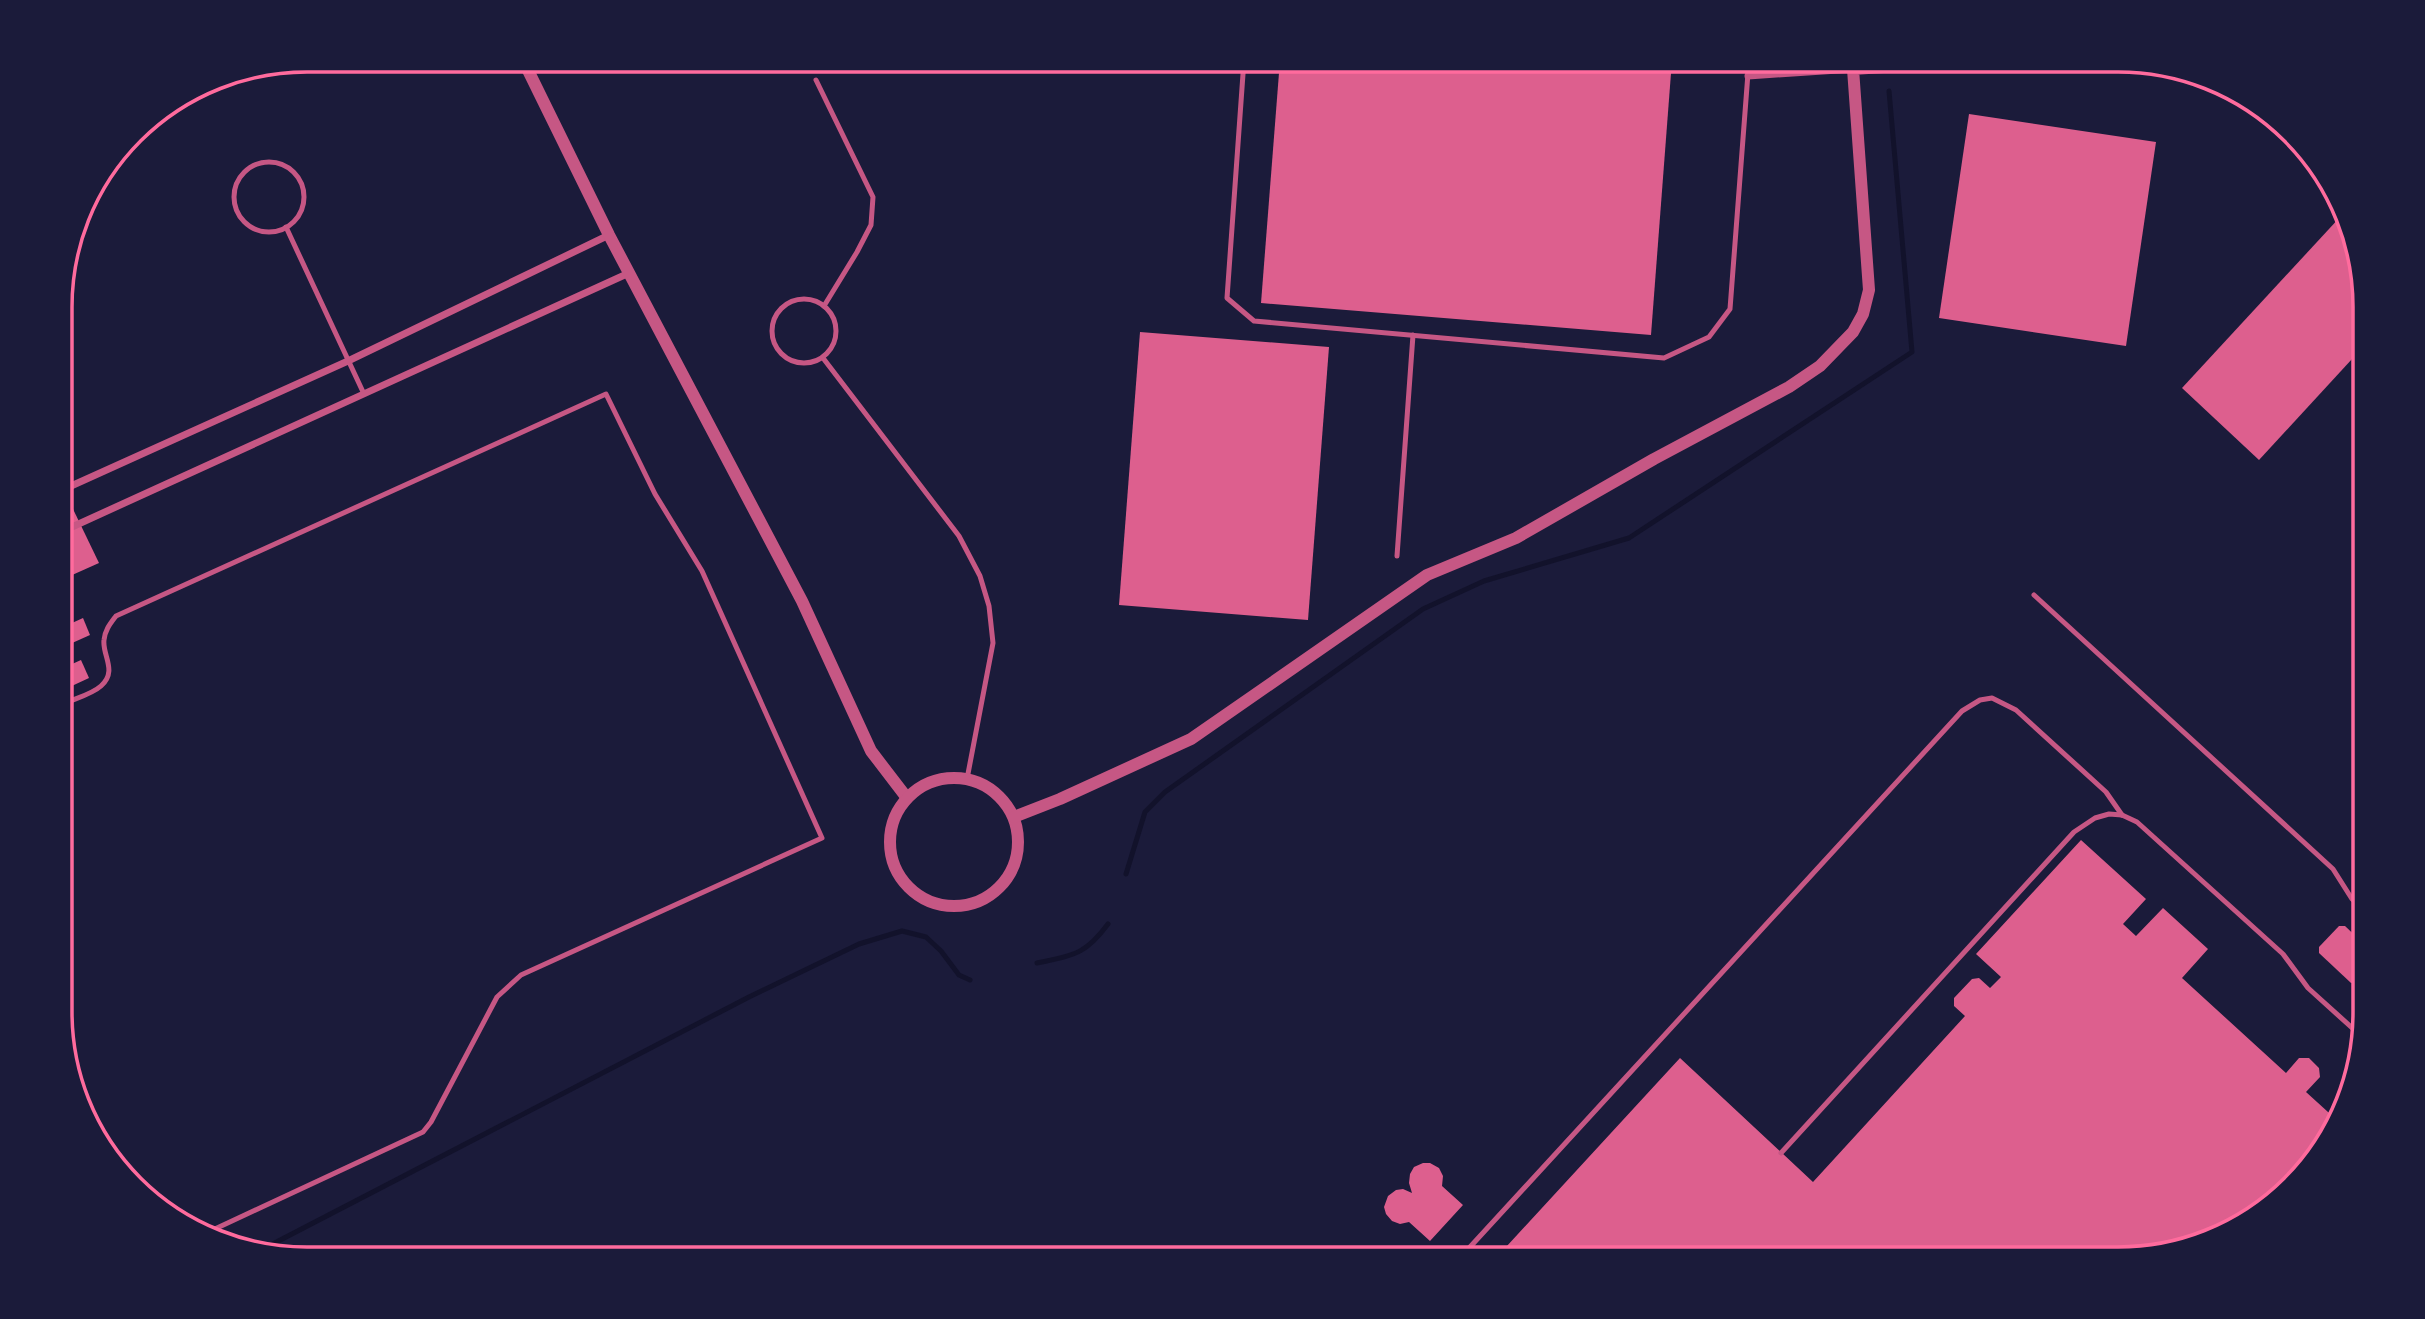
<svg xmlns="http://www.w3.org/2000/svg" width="2425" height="1319" viewBox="0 0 2425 1319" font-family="'Noto Sans',sans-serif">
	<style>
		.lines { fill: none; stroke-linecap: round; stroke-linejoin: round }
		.stream { stroke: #12122b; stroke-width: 5 }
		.building { fill: #dd5f8e }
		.service { stroke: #c65784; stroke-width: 5 }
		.minor { stroke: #c65784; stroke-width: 7 }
		.tertiary { stroke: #c65784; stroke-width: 12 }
		.rim { fill: none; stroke: #ff6b9d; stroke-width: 3.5 }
	</style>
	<rect width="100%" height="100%" fill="#1b1b3a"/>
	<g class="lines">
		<g class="stream">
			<path d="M 1126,874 L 1145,812 L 1165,792 L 1423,609 L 1484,581 L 1629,538 L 1912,352 L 1889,91"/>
			<path d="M 1037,963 C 1074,955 1085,955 1108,924"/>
			<path d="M 263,1249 L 749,997 L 859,944 L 902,931 L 926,937 L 941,951 L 959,975 L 970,980"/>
		</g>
	</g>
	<g class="building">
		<path d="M 1280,60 L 1672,60 L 1651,335 L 1261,303 Z"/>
		<path d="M 1969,114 L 2156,142 L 2126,346 L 1939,318 Z"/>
		<path d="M 2341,216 L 2363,275 L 2364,346 L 2259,460 L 2182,388 Z"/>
		<path d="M 1140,332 L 1329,347 L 1308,620 L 1119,605 Z"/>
		<path d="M 60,482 L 99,563 L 61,580 Z"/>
		<path d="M 83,618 L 90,635 L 61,648 L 61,628 Z"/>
		<path d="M 81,660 L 89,678 L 61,691 L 61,669 Z"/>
		<path d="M 2081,840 L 2146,899 L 2123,924 L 2136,936 L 2163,908 L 2208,949 L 2182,978 L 2286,1073 L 2299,1058 L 2309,1058 L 2319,1068 L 2320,1077 L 2306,1092 L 2339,1122 L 2255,1218 L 2134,1259 L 1495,1259 L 1680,1058 L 1813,1182 L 1965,1016 L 1954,1006 L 1954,998 L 1972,979 L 1979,978 L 1990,988 L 2001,977 L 1976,954 Z"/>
		<path d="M 2339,926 L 2345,926 L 2365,945 L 2365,973 L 2357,982 L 2351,983 L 2319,953 L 2319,947 Z"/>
		<path d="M 1423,1163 L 1430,1163 L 1439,1168 L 1443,1176 L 1442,1186 L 1463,1205 L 1430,1241 L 1409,1222 L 1400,1224 L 1392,1221 L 1386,1214 L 1384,1207 L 1388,1196 L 1396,1190 L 1403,1189 L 1412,1193 L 1409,1183 L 1410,1174 L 1414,1167 Z"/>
	</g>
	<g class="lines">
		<g class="service">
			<path d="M 1244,60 L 1227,298 L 1254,321 L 1664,358 L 1709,337 L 1730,309 L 1749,60"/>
			<path d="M 816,80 L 873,197 L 871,225 L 857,252 L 824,306"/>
			<circle cx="269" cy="197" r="35"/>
			<path d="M 286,227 L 364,394"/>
			<circle cx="804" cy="331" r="32"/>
			<path d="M 823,358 L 959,536 L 980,576 L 989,606 L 993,643 L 967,779"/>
			<path d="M 1397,556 L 1413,335"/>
			<path d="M 2034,595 L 2333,869 L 2352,899 L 2365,911"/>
			<path d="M 61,705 C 73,699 91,695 101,686 C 118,671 102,655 104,640 C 105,630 110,624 116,616 L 606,394 L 655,494 L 702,571 L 822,838 L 521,975 L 497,997 L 431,1122 L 423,1132 L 202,1235"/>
			<path d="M 1781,1153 L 2074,832 L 2095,818 L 2109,814 L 2122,815 L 2137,822 L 2283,954 L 2308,988 L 2360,1035"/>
			<path d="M 1459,1259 L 1962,711 L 1980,700 L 1992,698 L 2016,710 L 2106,792 L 2122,815"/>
		</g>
		<g class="minor">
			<path d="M 1748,76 L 1853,69"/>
			<path d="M 60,491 L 348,361 L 609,235"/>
			<path d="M 61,532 L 629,273"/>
		</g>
		<g class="tertiary">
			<path d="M 523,60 L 609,235 L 802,601 L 871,751 L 907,798"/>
			<path d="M 2116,60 L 2122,60"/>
			<circle cx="954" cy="842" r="64"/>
			<path d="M 1014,817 L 1060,799 L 1191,739 L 1427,575 L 1516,538 L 1654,459 L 1789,387 L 1820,366 L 1853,332 L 1863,314 L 1869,290 L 1853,69 L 1989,60"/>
		</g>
	</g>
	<path d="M0 0H2425V1319H0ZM307 72H2118A235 235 0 0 1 2353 307V1012A235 235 0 0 1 2118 1247H307A235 235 0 0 1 72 1012V307A235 235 0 0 1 307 72Z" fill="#1b1b3a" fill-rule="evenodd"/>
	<path class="rim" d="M307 72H2118A235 235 0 0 1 2353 307V1012A235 235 0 0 1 2118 1247H307A235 235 0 0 1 72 1012V307A235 235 0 0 1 307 72Z"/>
</svg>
